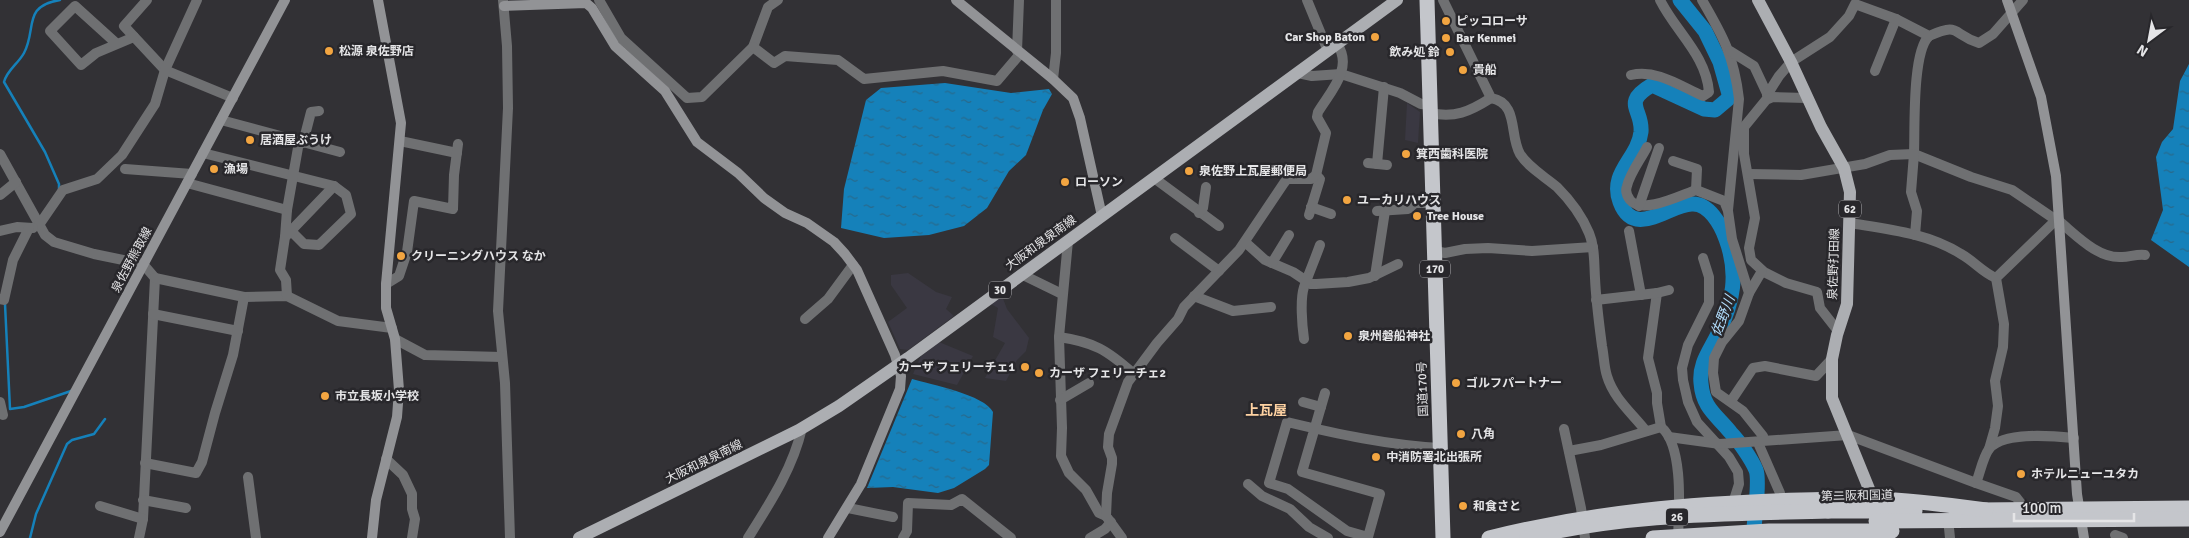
<svg xmlns="http://www.w3.org/2000/svg" width="2189" height="538" viewBox="0 0 2189 538" font-family="Signika,'Noto Sans JP',sans-serif">
	<style>
		.built { fill: #3a3842 }
		.water { fill: url(#water-ripples) }
		.lines { fill: none; stroke-linecap: round; stroke-linejoin: round }
		.stream { stroke: #1581ba; stroke-width: 2.5 }
		.river { stroke: #1581ba; stroke-width: 15 }
		.street { stroke: #6f7072; stroke-width: 10 }
		.secondary { stroke: #929396; stroke-width: 10 }
		.primary { stroke: #acaeb2; stroke-width: 12 }
		.highway { stroke: #c4c6cb; stroke-width: 15 }
		.highway-bridge { stroke: #c4c6cb; stroke-width: 15 }
		.poi-dot { fill: #f2a541; stroke: #28272b; stroke-width: 2 }
		.labels { text-anchor: middle; dominant-baseline: central; stroke-width: 5; stroke-linejoin: round; paint-order: stroke }
		.shield { fill: #28272b; stroke: #acacaf; stroke-width: 1 }
		.shield-label { font-size: 11px; font-weight: bold; fill: #e5e5e7 }
		.poi-label { font-size: 12px; font-weight: bold; fill: #e5e5e7; stroke: #28272b; text-anchor: start }
		.street-label { font-size: 12px; fill: #e5e5e7; stroke: #28272b }
		.water-label { font-size: 14px; font-style: italic; fill: #b0dbfa; stroke: #28272b }
		.neighbourhood-label { font-size: 14px; font-weight: bold; fill: #fed2a2; stroke: #28272b }
	</style>
	<defs>
		<pattern id="water-ripples" width="26" height="14" patternUnits="userSpaceOnUse" patternTransform="scale(1.25)"><rect width="26" height="14" fill="#1581ba"/><path d="M2 4q2-2 4 0t4 0M15 11q2-2 4 0t4 0" fill="none" stroke="#28698b"/></pattern>
	</defs>
	<rect width="100%" height="100%" fill="#323135"/>
	<g class="built">
		<path d="M 1407,103 L 1420,112 L 1418,143 L 1405,140 Z"/>
		<path d="M 908,273 L 936,292 L 952,297 L 946,309 L 954,316 L 908,350 L 900,349 L 888,322 L 907,308 L 891,285 L 891,275 Z"/>
		<path d="M 1002,296 L 1007,309 L 1029,338 L 1026,351 L 1017,360 L 1006,381 L 985,378 L 1005,343 L 993,337 L 998,308 L 991,304 Z"/>
		<path d="M 939,342 L 973,356 L 957,385 L 913,374 L 921,356 Z"/>
	</g>
	<g class="water">
		<path d="M 2189,64 L 2189,267 L 2151,240 L 2163,210 L 2156,157 L 2162,142 L 2173,129 L 2180,81 Z"/>
		<path d="M 945,83 L 1011,93 L 1049,89 L 1052,94 L 1043,110 L 1026,155 L 1009,171 L 987,208 L 964,226 L 929,235 L 884,238 L 841,228 L 844,189 L 866,100 L 881,88 Z"/>
		<path d="M 912,379 C 930,384 985,395 993,412 L 989,465 L 985,469 L 954,488 L 938,493 L 893,487 L 867,488 Z"/>
	</g>
	<g class="lines">
		<g class="stream">
			<path d="M 59,189 L 59,184 L 45,152 L 4,82 C 7,70 18,64 24,53 C 37,29 22,6 60,0"/>
			<path d="M 5,304 L 10,409 L 24,407 L 71,391"/>
			<path d="M 30,538 L 36,514 L 67,444 L 72,440 L 94,434 L 105,419"/>
		</g>
		<path class="river" d="M 1680,0 L 1705,31 L 1720,62 L 1729,94 L 1728,99 L 1715,110 L 1704,109 L 1652,85 C 1621,103 1643,109 1641,132 C 1638,159 1609,172 1620,202 C 1634,240 1669,204 1692,204 C 1709,203 1721,225 1726,239 C 1739,274 1733,302 1718,334 C 1710,351 1699,363 1701,383 C 1703,409 1717,415 1731,433 C 1739,441 1752,460 1756,470 C 1760,480 1754,525 1753,538"/>
		<g class="street">
			<path d="M 147,0 L 124,26 L 165,70 L 233,98"/>
			<path d="M 503,0 L 507,46 L 508,108 L 498,311 L 505,383 L 510,538"/>
			<path d="M 599,0 L 621,38 L 687,98 L 702,97 L 753,47 L 768,7 L 778,0"/>
			<path d="M 1307,0 L 1328,51"/>
			<path d="M 1443,0 L 1491,98 C 1519,103 1509,135 1520,154 C 1529,168 1544,176 1557,187 C 1570,200 1582,216 1589,233 C 1595,247 1594,263 1595,278 C 1596,301 1599,323 1602,346 C 1604,356 1604,367 1607,376 C 1614,399 1632,413 1646,431"/>
			<path d="M 1702,0 C 1723,36 1734,56 1739,99 L 1728,210"/>
			<path d="M 1929,36 C 1912,52 1915,128 1914,154 L 1971,177 L 2012,190 L 2056,220 L 2059,220"/>
			<path d="M 117,44 L 75,6 L 50,31 L 81,65 L 96,53 L 134,37"/>
			<path d="M 753,47 L 774,63 L 785,56 L 838,60 L 864,79 L 943,71 L 997,81 L 1020,54"/>
			<path d="M 1017,51 L 1019,0"/>
			<path d="M 1730,51 L 1754,66 L 1769,98"/>
			<path d="M 1875,71 L 1896,19"/>
			<path d="M 1298,73 L 1312,76 L 1341,74 L 1400,93 L 1421,104 L 1430,105"/>
			<path d="M 1631,75 C 1657,69 1680,86 1703,96 L 1709,92 C 1706,55 1676,32 1660,0"/>
			<path d="M 1053,79 L 1056,53 L 1056,0"/>
			<path d="M 1767,95 L 1779,76 L 1791,62 L 1830,37 L 1849,16 L 1855,4 L 1896,19 L 1929,36 C 1961,22 1951,34 1979,43 L 1993,34 L 2023,0"/>
			<path d="M 1806,98 L 1773,97 L 1766,100 L 1744,127 L 1744,154 L 1755,218 L 1749,248 L 1751,260 L 1764,272 L 1786,283 L 1817,292 L 1820,308 L 1838,331"/>
			<path d="M 1430,113 C 1455,118 1469,112 1491,98"/>
			<path d="M 221,120 L 340,152"/>
			<path d="M 400,141 L 457,153"/>
			<path d="M 303,143 L 311,112 L 319,111"/>
			<path d="M 1647,147 C 1641,159 1630,173 1627,186 C 1625,191 1627,196 1630,200 C 1642,215 1681,195 1696,190 L 1724,201 L 1728,211 L 1732,239 L 1749,293 L 1739,321 L 1722,342 L 1714,358 L 1713,373 L 1716,392 L 1743,411 L 1763,436 L 1759,445 L 1780,493 L 1781,501"/>
			<path d="M 203,153 L 334,186 L 346,195 L 351,214 L 319,245 L 304,244 L 291,231"/>
			<path d="M 0,154 L 45,235 L 54,242 L 94,254 L 143,264 L 155,278 L 143,519 L 139,538"/>
			<path d="M 1673,161 L 1697,169 L 1696,190"/>
			<path d="M 1368,163 L 1387,165"/>
			<path d="M 1377,164 L 1384,87"/>
			<path d="M 125,169 L 192,174"/>
			<path d="M 1748,174 L 1801,175 L 1865,164 L 1890,155 L 1914,154 L 1911,192 L 1917,211 L 1915,235"/>
			<path d="M 1154,178 L 1219,226"/>
			<path d="M 187,183 L 287,210"/>
			<path d="M 0,195 L 16,182"/>
			<path d="M 1639,206 L 1659,148"/>
			<path d="M 1311,207 L 1331,214"/>
			<path d="M 1377,211 L 1408,209 L 1415,203 L 1434,203"/>
			<path d="M 1199,213 L 1203,208 L 1206,187"/>
			<path d="M 1309,215 L 1320,179 L 1316,175"/>
			<path d="M 2060,222 C 2076,235 2098,259 2122,257 C 2130,257 2136,254 2145,255"/>
			<path d="M 1850,223 C 1887,229 1928,233 1961,254 C 1974,261 1982,272 1996,278"/>
			<path d="M 39,225 L 63,190 L 97,179 L 122,155 L 155,104 L 165,70 L 197,0"/>
			<path d="M 0,231 L 17,227 L 33,228"/>
			<path d="M 1629,231 L 1641,295"/>
			<path d="M 285,237 L 287,210 L 299,142"/>
			<path d="M 1175,238 L 1219,271"/>
			<path d="M 1068,241 L 1059,337 L 1062,428 L 1061,456 L 1069,473 L 1086,490 L 1099,513 L 1106,516"/>
			<path d="M 1245,242 L 1265,260 L 1293,272 L 1311,284 L 1316,284 L 1348,282 L 1369,278 L 1398,264"/>
			<path d="M 1435,251 L 1445,253 L 1465,249 L 1488,248 L 1532,251 L 1593,247"/>
			<path d="M 1703,258 L 1709,277 L 1709,303 L 1688,345 L 1682,368 L 1683,380 L 1688,402 L 1697,422 L 1729,457 L 1738,472 L 1739,484 L 1733,503"/>
			<path d="M 1272,263 L 1289,235"/>
			<path d="M 1021,274 L 1062,294"/>
			<path d="M 1375,276 L 1385,211"/>
			<path d="M 155,278 L 244,297 L 287,296 L 338,321 L 392,328"/>
			<path d="M 386,284 L 399,276 L 407,252 L 414,201 L 453,209 L 454,175 L 458,144"/>
			<path d="M 1657,293 L 1648,358 L 1657,393 L 1657,403 L 1661,427"/>
			<path d="M 1749,293 L 1762,271"/>
			<path d="M 287,296 L 286,280 L 280,270 L 285,237 L 334,186"/>
			<path d="M 1194,296 L 1233,311 L 1271,307"/>
			<path d="M 0,299 L 4,300 L 13,260 L 29,228"/>
			<path d="M 1596,300 L 1657,293 L 1669,290"/>
			<path d="M 153,314 L 238,331"/>
			<path d="M 805,319 L 828,299 L 853,265"/>
			<path d="M 1059,337 C 1094,342 1107,350 1134,374"/>
			<path d="M 395,339 L 425,355 L 502,357"/>
			<path d="M 1304,339 C 1302,325 1300,299 1304,287 C 1309,273 1315,259 1320,245"/>
			<path d="M 1325,393 L 1302,472 L 1380,494 L 1368,537 L 1347,531 L 1288,489 L 1269,483 L 1287,422 C 1337,434 1388,445 1440,448"/>
			<path d="M 1060,400 L 1089,383"/>
			<path d="M 1731,401 L 1753,368 L 1765,366 L 1816,376 L 1832,359"/>
			<path d="M 0,402 L 3,415"/>
			<path d="M 1303,402 L 1321,407"/>
			<path d="M 1564,429 L 1581,508 L 1585,538"/>
			<path d="M 1669,437 L 1720,444 L 1848,435 L 1976,483 C 1980,473 1983,457 1989,449 C 2003,431 2054,436 2074,438"/>
			<path d="M 1989,449 L 1995,428 L 1998,406 L 1995,381 L 2003,347 L 2004,324 L 1996,278 L 2056,220"/>
			<path d="M 1569,451 L 1601,445 L 1661,427 C 1684,446 1679,510 1678,538"/>
			<path d="M 386,459 L 403,475 L 412,494 L 412,509 L 415,519 L 412,538"/>
			<path d="M 145,463 L 196,473 L 202,462 L 215,413 L 233,355 L 244,297"/>
			<path d="M 248,477 L 256,538"/>
			<path d="M 1976,483 L 2016,497 L 2026,510"/>
			<path d="M 1248,484 L 1262,496 L 1290,509 L 1309,527 L 1328,538"/>
			<path d="M 143,500 L 186,508"/>
			<path d="M 100,506 L 143,519"/>
			<path d="M 848,508 L 893,517"/>
			<path d="M 1949,528 L 1950,538"/>
			<path d="M 2115,535 L 2123,538"/>
			<path d="M 748,538 C 770,503 793,468 802,428"/>
			<path d="M 903,538 L 907,531 L 908,503 L 951,505 L 962,499 L 1011,538"/>
			<path d="M 1090,538 L 1105,529 L 1111,522"/>
			<path d="M 1122,538 L 1106,516 L 1107,493 L 1112,464 L 1112,458 L 1108,447 L 1109,434 L 1128,382 L 1157,343 L 1178,319 L 1184,307 L 1239,250 L 1284,183 L 1287,179 L 1311,179 L 1316,175 L 1326,133 L 1317,117 L 1318,112 C 1330,92 1354,68 1337,44"/>
		</g>
		<g class="secondary">
			<path d="M 956,0 L 1053,79 L 1073,98 L 1080,118 L 1102,216"/>
			<path d="M 2007,0 L 2041,97 L 2056,176 L 2077,494 L 2084,538"/>
			<path d="M 504,6 L 586,3 L 592,8 L 615,46 L 665,91 L 697,142 L 738,173 L 764,198 L 785,213 L 807,223 L 834,242 L 845,254 L 857,270 L 895,355 L 901,376 L 900,389 L 861,484 L 828,538"/>
			<path d="M 0,532 L 285,0"/>
			<path d="M 372,538 L 376,500 L 397,417 L 399,390 L 395,339 L 386,308 L 386,284 L 401,123 L 378,0"/>
		</g>
		<g class="primary">
			<path d="M 1758,0 L 1791,62 L 1821,127 L 1844,168 L 1850,192 L 1847,304 L 1837,335 L 1832,359 L 1832,398 L 1876,506"/>
			<path d="M 579,538 L 799,430 L 839,406 L 908,358 L 1397,0"/>
		</g>
		<g class="highway">
			<path d="M 1427,0 L 1443,538"/>
			<path d="M 1978,510 L 2189,508"/>
			<path d="M 1828,511 L 1915,511"/>
			<path d="M 1876,521 L 2189,519"/>
			<path d="M 1489,538 C 1593,512 1693,503 1801,500 C 1825,500 1849,498 1873,499 C 1911,500 1949,505 1986,510"/>
			<path d="M 1653,538 L 1769,531 L 1892,531"/>
		</g>
		<path class="highway-bridge" d="M 1527,538 C 1625,513 1728,514 1828,511"/>
	</g>
	<g class="poi-dot">
		<circle cx="1446" cy="21" r="5"/>
		<circle cx="1375" cy="37" r="5"/>
		<circle cx="1446" cy="38" r="5"/>
		<circle cx="329" cy="51" r="5"/>
		<circle cx="1450" cy="52" r="5"/>
		<circle cx="1463" cy="70" r="5"/>
		<circle cx="250" cy="140" r="5"/>
		<circle cx="1406" cy="154" r="5"/>
		<circle cx="214" cy="169" r="5"/>
		<circle cx="1189" cy="171" r="5"/>
		<circle cx="1065" cy="182" r="5"/>
		<circle cx="1347" cy="200" r="5"/>
		<circle cx="1417" cy="216" r="5"/>
		<circle cx="401" cy="256" r="5"/>
		<circle cx="1348" cy="336" r="5"/>
		<circle cx="1025" cy="367" r="5"/>
		<circle cx="1039" cy="373" r="5"/>
		<circle cx="1456" cy="383" r="5"/>
		<circle cx="325" cy="396" r="5"/>
		<circle cx="1461" cy="434" r="5"/>
		<circle cx="1376" cy="457" r="5"/>
		<circle cx="2021" cy="474" r="5"/>
		<circle cx="1463" cy="506" r="5"/>
	</g>
	<g class="labels">
		<g class="shield">
			<rect x="1839" y="200.5" width="22" height="17" rx="4"/>
			<rect x="1420" y="260.5" width="30" height="17" rx="4"/>
			<rect x="989" y="281.5" width="22" height="17" rx="4"/>
			<rect x="1666" y="508.5" width="22" height="17" rx="4"/>
		</g>
		<g class="shield-label">
			<text x="1850" y="209">62</text>
			<text x="1435" y="269">170</text>
			<text x="1000" y="290">30</text>
			<text x="1677" y="517">26</text>
		</g>
		<g class="poi-label">
			<text x="1456" y="21">ピッコローサ</text>
			<text x="1365" y="37" text-anchor="end">Car Shop Baton</text>
			<text x="1456" y="38">Bar Kenmei</text>
			<text x="339" y="51">松源 泉佐野店</text>
			<text x="1440" y="52" text-anchor="end">飲み処 鈴</text>
			<text x="1473" y="70">貴船</text>
			<text x="260" y="140">居酒屋ぶうけ</text>
			<text x="1416" y="154">箕西歯科医院</text>
			<text x="224" y="169">漁場</text>
			<text x="1199" y="171">泉佐野上瓦屋郵便局</text>
			<text x="1075" y="182">ローソン</text>
			<text x="1357" y="200">ユーカリハウス</text>
			<text x="1427" y="216">Tree House</text>
			<text x="411" y="256">クリーニングハウス なか</text>
			<text x="1358" y="336">泉州磐船神社</text>
			<text x="1015" y="367" text-anchor="end">カーザ フェリーチェ1</text>
			<text x="1049" y="373">カーザ フェリーチェ2</text>
			<text x="1466" y="383">ゴルフパートナー</text>
			<text x="335" y="396">市立長坂小学校</text>
			<text x="1471" y="434">八角</text>
			<text x="1386" y="457">中消防署北出張所</text>
			<text x="2031" y="474">ホテルニューユタカ</text>
			<text x="1473" y="506">和食さと</text>
		</g>
		<g class="street-label">
			<text transform="translate(1041 243) rotate(-36)">大阪和泉泉南線</text>
			<text transform="translate(132 260) rotate(-62)">泉佐野熊取線</text>
			<text transform="translate(1834 264) rotate(-88)">泉佐野打田線</text>
			<text transform="translate(1423 389) rotate(-92)">国道170号</text>
			<text transform="translate(704 462) rotate(-26)">大阪和泉泉南線</text>
			<text transform="translate(1857 496) rotate(-1)">第二阪和国道</text>
		</g>
		<g class="water-label">
			<text transform="translate(1723 316) rotate(-69)">佐野川</text>
		</g>
		<g class="neighbourhood-label">
			<text x="1266" y="410">上瓦屋</text>
		</g>
	</g>
	<g transform="translate(2149 40) rotate(212)" stroke="#28272b" stroke-width="4" paint-order="stroke">
	<path d="M0-4L9 19L0 12L-9 19Z" fill="#e5e5e7"/>
	<text y="-8" font-size="14" font-weight="bold" text-anchor="middle" fill="#e5e5e7">N</text>
	</g>
	<path d="M2014 513v8h120v-8" fill="none" stroke="#e5e5e7" stroke-width="2.5"/>
	<text x="2022" y="513" font-size="15" fill="#e5e5e7" stroke="#28272b" stroke-width="4" paint-order="stroke">100 m</text>
</svg>
